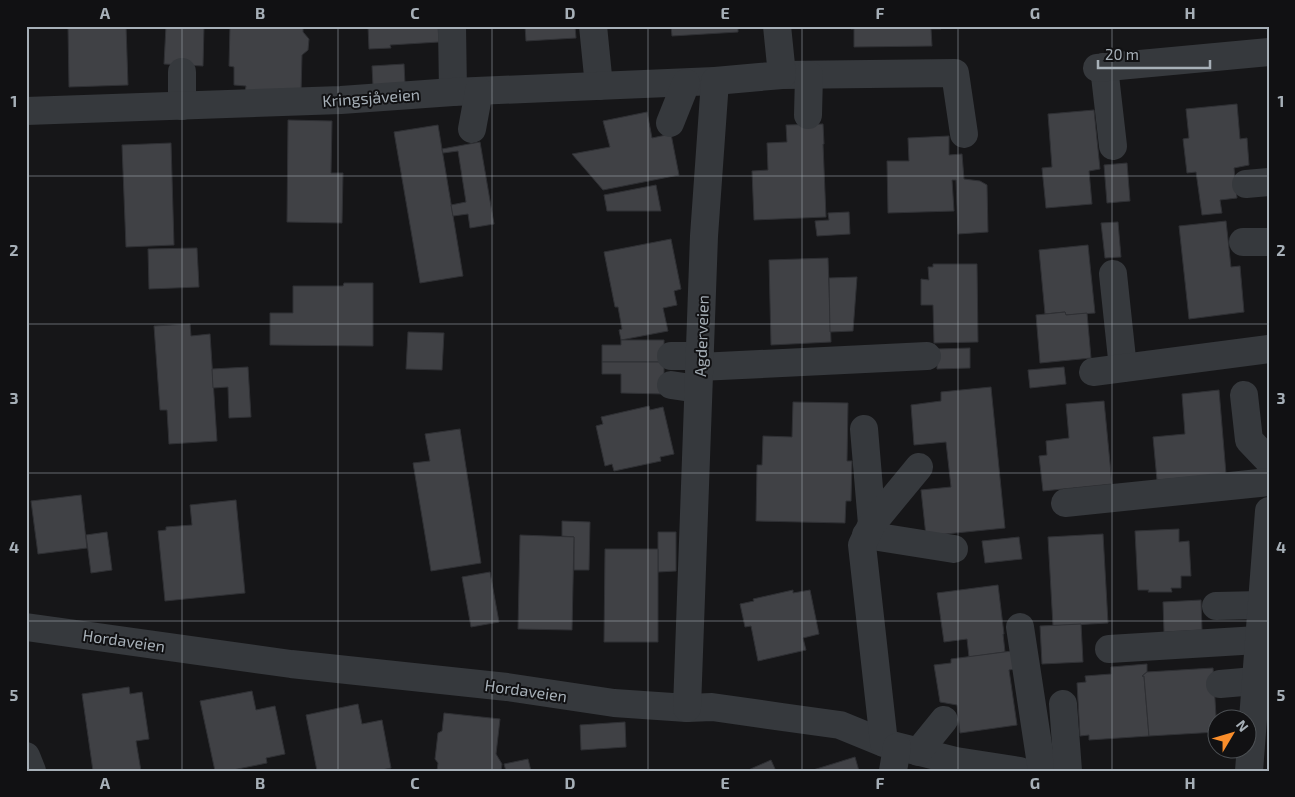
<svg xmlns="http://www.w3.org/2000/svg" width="1295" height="797" viewBox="0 0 1295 797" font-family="'Exo 2',sans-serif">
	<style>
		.building { fill: #404145; stroke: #2f3034 }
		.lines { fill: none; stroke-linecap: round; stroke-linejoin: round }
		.minor { stroke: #36393d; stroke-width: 28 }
		.grid { fill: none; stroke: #a7b0b8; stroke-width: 1; stroke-opacity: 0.55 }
		.labels { text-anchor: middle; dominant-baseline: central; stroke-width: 4; stroke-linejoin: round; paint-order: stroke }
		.street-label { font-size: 16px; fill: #a7b0b8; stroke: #111113 }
		.neatline { fill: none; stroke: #a7b0b8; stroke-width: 2 }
		.grid-label { font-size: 16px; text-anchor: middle; font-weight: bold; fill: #a7b0b8 }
	</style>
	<rect width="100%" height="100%" fill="#161618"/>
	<g class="building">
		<path d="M 68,26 L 126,26 L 128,85 L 69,87 Z"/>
		<path d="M 166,26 L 204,26 L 203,66 L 164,64 Z"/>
		<path d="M 230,26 L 303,26 L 303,32 L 309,39 L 308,50 L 302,55 L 301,94 L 245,92 L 246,86 L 234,85 L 234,67 L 229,66 Z"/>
		<path d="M 368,26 L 438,26 L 439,42 L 390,45 L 391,48 L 369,49 Z"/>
		<path d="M 525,26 L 575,26 L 576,38 L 526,41 Z"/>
		<path d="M 671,26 L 738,26 L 738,32 L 672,36 Z"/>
		<path d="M 851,26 L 941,26 L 941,29 L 931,29 L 932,46 L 854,47 L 854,29 L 851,29 Z"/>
		<path d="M 404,64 L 405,84 L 373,86 L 372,66 Z"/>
		<path d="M 1237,104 L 1240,139 L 1247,138 L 1249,165 L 1234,168 L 1237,198 L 1220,200 L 1222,213 L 1202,215 L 1196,172 L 1187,173 L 1183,139 L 1189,138 L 1186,109 Z"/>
		<path d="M 1094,110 L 1100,169 L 1089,171 L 1092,204 L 1046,208 L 1042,168 L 1052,167 L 1048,114 Z"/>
		<path d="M 647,112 L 652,138 L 671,134 L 679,175 L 603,190 L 572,154 L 610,147 L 603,121 Z"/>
		<path d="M 288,120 L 332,121 L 331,173 L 343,173 L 342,223 L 287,222 Z"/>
		<path d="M 823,124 L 824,144 L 823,144 L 826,217 L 754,220 L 752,171 L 768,170 L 767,143 L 787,142 L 786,125 Z"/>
		<path d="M 438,125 L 463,276 L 420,283 L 394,132 Z"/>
		<path d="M 949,136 L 949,155 L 962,154 L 964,179 L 980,181 L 987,185 L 988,232 L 958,234 L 956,180 L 952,180 L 954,211 L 888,213 L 887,161 L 909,161 L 908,138 Z"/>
		<path d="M 480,142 L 494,224 L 470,228 L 468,214 L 453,216 L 451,205 L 466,202 L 458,151 L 443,153 L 442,149 Z"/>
		<path d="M 171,143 L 174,245 L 126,247 L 122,145 Z"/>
		<path d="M 1127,163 L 1130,201 L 1107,203 L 1104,165 Z"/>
		<path d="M 656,185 L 661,211 L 607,211 L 604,195 Z"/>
		<path d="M 849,212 L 850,234 L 817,236 L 815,221 L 829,220 L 828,213 Z"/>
		<path d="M 1226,221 L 1231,267 L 1240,266 L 1244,312 L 1189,319 L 1179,226 Z"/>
		<path d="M 1118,222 L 1121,257 L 1105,258 L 1101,223 Z"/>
		<path d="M 671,239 L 681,289 L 674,291 L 677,305 L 663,308 L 668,331 L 621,340 L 619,330 L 622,329 L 618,307 L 615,307 L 604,252 Z"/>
		<path d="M 1088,245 L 1095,313 L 1066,315 L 1065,312 L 1045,314 L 1039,250 Z"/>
		<path d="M 197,248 L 199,287 L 149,289 L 148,249 Z"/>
		<path d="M 828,258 L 831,342 L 771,345 L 769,260 Z"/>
		<path d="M 933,264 L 977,264 L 978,342 L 934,343 L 933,305 L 921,305 L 921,279 L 929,280 L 928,267 L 933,267 Z"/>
		<path d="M 857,277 L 853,331 L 830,332 L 829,278 Z"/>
		<path d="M 344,283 L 373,283 L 373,346 L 270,345 L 270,313 L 293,313 L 293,286 L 343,286 Z"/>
		<path d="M 1065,312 L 1066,315 L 1087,313 L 1091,358 L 1040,363 L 1036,315 Z"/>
		<path d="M 190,324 L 191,336 L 210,334 L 217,441 L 169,444 L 167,410 L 160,410 L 154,326 Z"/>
		<path d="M 408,332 L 444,333 L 442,370 L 406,369 Z"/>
		<path d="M 621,340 L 664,340 L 664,362 L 602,362 L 602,345 L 621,345 Z"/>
		<path d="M 970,348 L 970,368 L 937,369 L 937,349 Z"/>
		<path d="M 602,362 L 664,362 L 664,394 L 621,393 L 621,374 L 602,374 Z"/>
		<path d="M 248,367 L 251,417 L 229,418 L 228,387 L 213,388 L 212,369 Z"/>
		<path d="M 1064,367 L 1066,384 L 1030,388 L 1028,370 Z"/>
		<path d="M 991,387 L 1005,528 L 926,536 L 921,490 L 951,487 L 946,442 L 914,445 L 911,405 L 941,401 L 941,392 Z"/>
		<path d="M 1219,390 L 1226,474 L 1157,480 L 1153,437 L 1185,434 L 1182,394 Z"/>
		<path d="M 1104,401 L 1112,484 L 1043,491 L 1039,456 L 1047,455 L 1046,441 L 1069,438 L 1066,404 Z"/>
		<path d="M 793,402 L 848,403 L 847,461 L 852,461 L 851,501 L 846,501 L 845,523 L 756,521 L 757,465 L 762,465 L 763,436 L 792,437 Z"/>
		<path d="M 649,406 L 650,410 L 663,407 L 674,454 L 660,457 L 661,461 L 614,471 L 612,464 L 605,466 L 596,426 L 603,424 L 601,417 Z"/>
		<path d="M 460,429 L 481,563 L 431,571 L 413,463 L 430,461 L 425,434 Z"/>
		<path d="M 81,495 L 87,548 L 38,554 L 31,501 Z"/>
		<path d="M 236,500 L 245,593 L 165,601 L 158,531 L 166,530 L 166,527 L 192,525 L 190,505 Z"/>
		<path d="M 562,521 L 590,522 L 589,570 L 574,570 L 574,537 L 562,536 Z"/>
		<path d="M 1179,529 L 1179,542 L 1189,541 L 1191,576 L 1181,576 L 1181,588 L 1171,588 L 1172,592 L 1148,592 L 1149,590 L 1138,590 L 1135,531 Z"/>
		<path d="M 107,532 L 112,570 L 91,573 L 86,535 Z"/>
		<path d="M 658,532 L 676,532 L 676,571 L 658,572 Z"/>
		<path d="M 1103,534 L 1108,623 L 1053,626 L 1048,537 Z"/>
		<path d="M 520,535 L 574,537 L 572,630 L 518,629 Z"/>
		<path d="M 1019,537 L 1022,559 L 985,563 L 982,541 Z"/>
		<path d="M 605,549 L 658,549 L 658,642 L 604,642 Z"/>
		<path d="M 490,572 L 499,622 L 471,627 L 462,577 Z"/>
		<path d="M 998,585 L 1004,634 L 1003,634 L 1005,652 L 969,657 L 967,639 L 944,642 L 937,593 Z"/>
		<path d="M 793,590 L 793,593 L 810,590 L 819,634 L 803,638 L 806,650 L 758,661 L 751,626 L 745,627 L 740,604 L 754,601 L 753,599 Z"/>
		<path d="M 1201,600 L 1202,630 L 1164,632 L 1163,602 Z"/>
		<path d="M 1081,624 L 1083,662 L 1042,664 L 1040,626 Z"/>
		<path d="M 1012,651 L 1015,669 L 1009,670 L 1017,725 L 960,733 L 957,705 L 940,702 L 934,665 L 951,663 L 951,659 Z"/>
		<path d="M 1147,664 L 1147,672 L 1142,676 L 1144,676 L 1149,736 L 1089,740 L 1089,735 L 1080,736 L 1077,683 L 1086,682 L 1085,676 L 1111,674 L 1111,667 Z"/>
		<path d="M 1213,668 L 1217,732 L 1149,736 L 1144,676 L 1142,676 L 1147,672 Z"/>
		<path d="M 129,687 L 130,694 L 142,692 L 149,739 L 136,741 L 141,771 L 93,771 L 82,694 Z"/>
		<path d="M 252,691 L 256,710 L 275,706 L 285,754 L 266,758 L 267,763 L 228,771 L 215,771 L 200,701 Z"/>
		<path d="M 358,704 L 362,724 L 382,720 L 391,768 L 377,771 L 317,771 L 306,715 Z"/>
		<path d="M 444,713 L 500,719 L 496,754 L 502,764 L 501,771 L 437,771 L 438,763 L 435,759 L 438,733 L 442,731 Z"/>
		<path d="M 625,722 L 626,747 L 581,750 L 580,725 Z"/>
		<path d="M 855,757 L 859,771 L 813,771 L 813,770 Z"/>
		<path d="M 528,759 L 531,771 L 506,771 L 504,764 Z"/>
		<path d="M 771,760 L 776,771 L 746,771 Z"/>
	</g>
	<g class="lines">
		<g class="minor">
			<path d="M 452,26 L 453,92"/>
			<path d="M 593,26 L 599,86"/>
			<path d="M 1104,67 L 1113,146"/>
			<path d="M 1097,68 L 1269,52"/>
			<path d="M 782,75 L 955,73 L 964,134"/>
			<path d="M 182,106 L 182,72"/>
			<path d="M 26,111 L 341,100 L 453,92 L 715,81"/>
			<path d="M 808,115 L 809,75"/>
			<path d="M 670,123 L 686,83"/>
			<path d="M 472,129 L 479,91"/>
			<path d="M 1246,184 L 1269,182"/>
			<path d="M 1243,242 L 1269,242"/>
			<path d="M 1113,274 L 1123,368"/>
			<path d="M 671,356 L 700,356"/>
			<path d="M 699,367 L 927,356"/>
			<path d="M 1093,372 L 1269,349"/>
			<path d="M 671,385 L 698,389"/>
			<path d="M 1244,395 L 1249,440 L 1269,461"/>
			<path d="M 864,429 L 872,524"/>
			<path d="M 1065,503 L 1269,482"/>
			<path d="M 866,535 L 954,549"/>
			<path d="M 1216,606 L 1261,605"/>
			<path d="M 26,627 L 291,664 L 507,687 L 614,703 L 687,708 L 712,707 L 782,717 L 840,725 L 884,743 L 956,761 L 1020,771"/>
			<path d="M 1020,627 L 1042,771"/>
			<path d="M 1109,649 L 1258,640"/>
			<path d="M 1220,684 L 1255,681"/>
			<path d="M 1063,704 L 1068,771"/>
			<path d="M 687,708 L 704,236 L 715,81 L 782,75 L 777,26"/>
			<path d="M 884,743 L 862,545 L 872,524 L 919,467"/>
			<path d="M 918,752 L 944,720"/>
			<path d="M 26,756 L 32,771"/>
			<path d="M 893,771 L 897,747"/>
			<path d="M 1249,771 L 1269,511"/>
		</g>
	</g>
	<path class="grid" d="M 182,26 L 182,771M 338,26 L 338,771M 492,26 L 492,771M 648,26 L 648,771M 802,26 L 802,771M 958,26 L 958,771M 1112,26 L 1112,771M 26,176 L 1269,176M 26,324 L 1269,324M 26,473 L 1269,473M 26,621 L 1269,621"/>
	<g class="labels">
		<g class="street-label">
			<text transform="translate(371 97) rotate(-4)">Kringsjåveien</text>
			<text transform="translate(701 336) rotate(-88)">Agderveien</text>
			<text transform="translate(124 640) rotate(8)">Hordaveien</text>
			<text transform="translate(526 690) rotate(8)">Hordaveien</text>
		</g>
	</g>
	<rect width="1295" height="797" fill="none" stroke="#111113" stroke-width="55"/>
	<g transform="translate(1232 734) rotate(52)"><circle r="24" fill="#111113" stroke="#4d5155"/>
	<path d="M0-4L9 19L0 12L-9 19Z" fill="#fa8e2b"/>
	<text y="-8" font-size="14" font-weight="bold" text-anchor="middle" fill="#a7b0b8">N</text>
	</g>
	<path d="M1098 60v8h112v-8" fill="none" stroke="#a7b0b8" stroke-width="2.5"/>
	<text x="1105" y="60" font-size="15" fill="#a7b0b8" stroke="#111113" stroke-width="4" paint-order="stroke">20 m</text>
	<rect x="28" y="28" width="1240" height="742" class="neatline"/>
	<g class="grid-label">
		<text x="105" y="19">A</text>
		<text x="260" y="19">B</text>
		<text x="415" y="19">C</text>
		<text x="570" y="19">D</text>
		<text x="725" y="19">E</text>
		<text x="880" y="19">F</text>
		<text x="1035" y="19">G</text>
		<text x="1190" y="19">H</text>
		<text x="14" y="107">1</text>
		<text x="1281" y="107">1</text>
		<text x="14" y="256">2</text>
		<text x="1281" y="256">2</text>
		<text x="14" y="404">3</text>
		<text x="1281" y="404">3</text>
		<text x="14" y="553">4</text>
		<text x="1281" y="553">4</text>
		<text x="14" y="701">5</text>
		<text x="1281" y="701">5</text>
		<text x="105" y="789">A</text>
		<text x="260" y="789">B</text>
		<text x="415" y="789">C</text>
		<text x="570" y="789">D</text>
		<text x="725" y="789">E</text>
		<text x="880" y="789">F</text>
		<text x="1035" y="789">G</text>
		<text x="1190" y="789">H</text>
	</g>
</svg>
